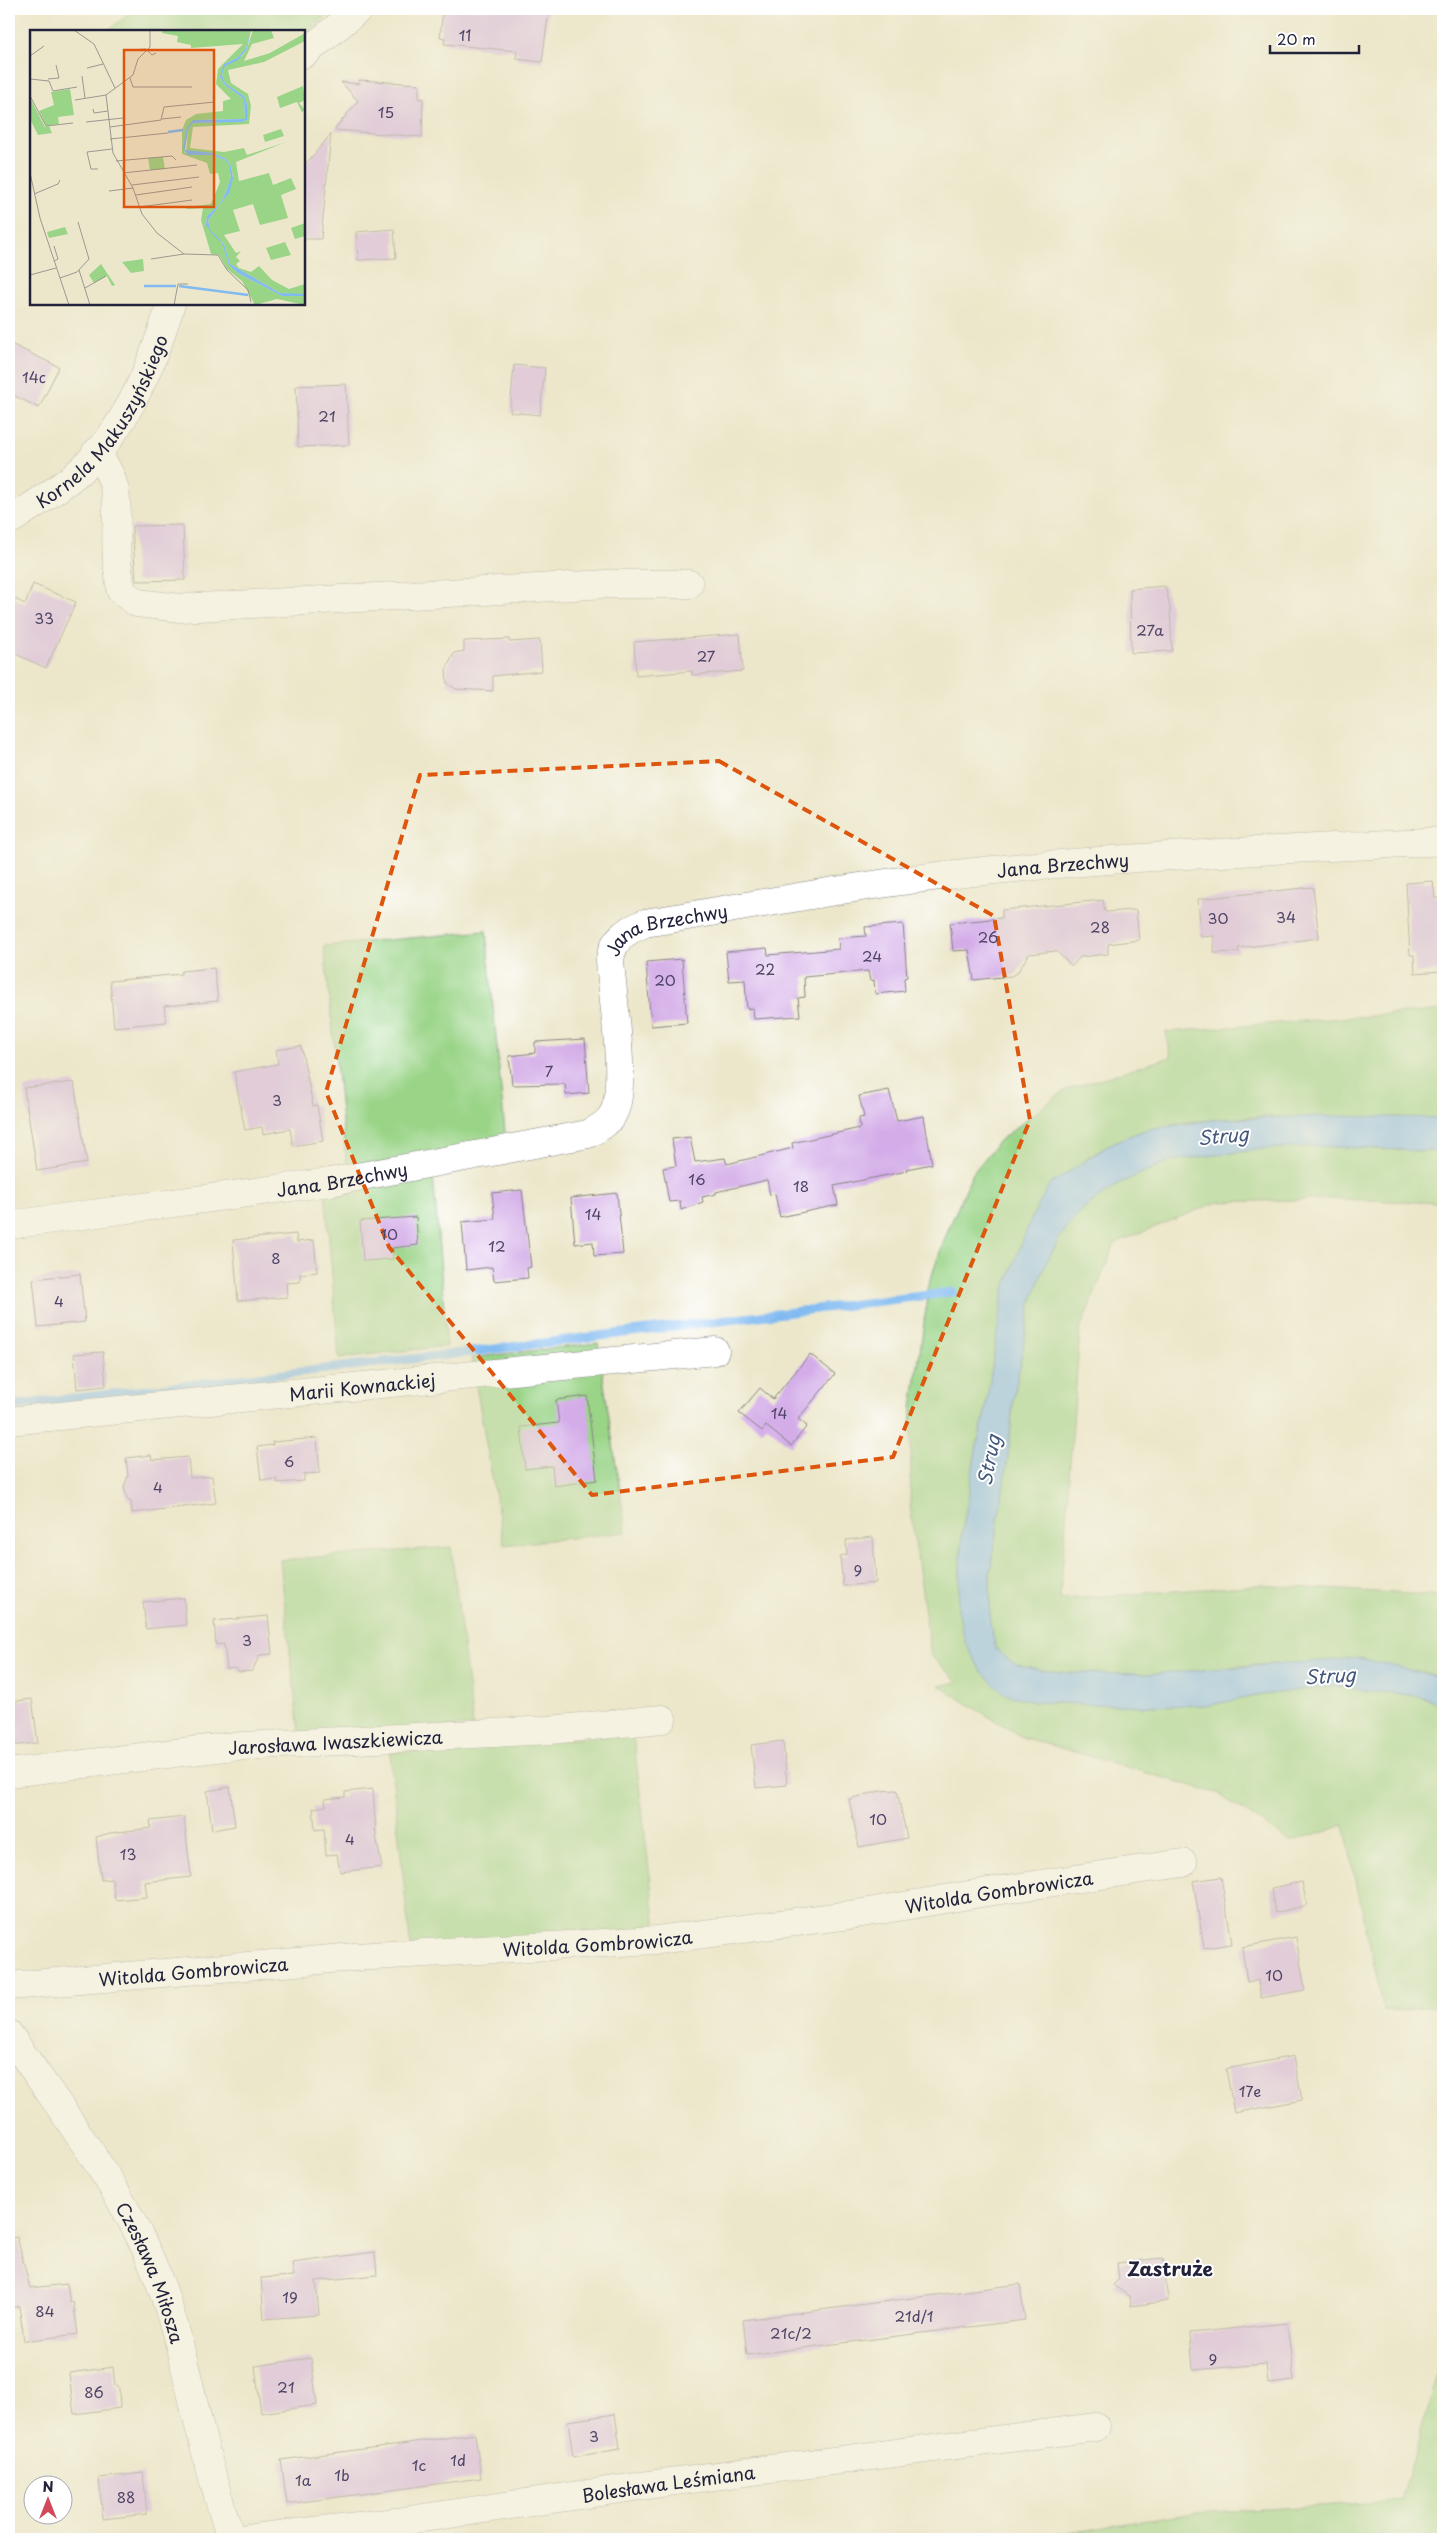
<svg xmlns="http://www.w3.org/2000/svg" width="1452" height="2548" viewBox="0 0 1452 2548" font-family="'Playpen Sans',sans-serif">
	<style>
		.green { fill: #9ad487; stroke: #5e7b61 }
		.water { fill: #80baf1; stroke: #516e96 }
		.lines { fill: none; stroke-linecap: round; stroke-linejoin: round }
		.stream { stroke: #80baf1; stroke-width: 9 }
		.building { fill: #d3ace8 }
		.minor-casing { stroke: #878483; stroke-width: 29 }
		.minor { stroke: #fff; stroke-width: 28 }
		.marked { fill: none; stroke: #de560e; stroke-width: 4; stroke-dasharray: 10 6; stroke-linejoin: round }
		.labels { text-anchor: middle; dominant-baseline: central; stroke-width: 4; stroke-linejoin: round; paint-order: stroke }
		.number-label { font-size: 15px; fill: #4e4466 }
		.street-label { font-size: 18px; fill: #22223b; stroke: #fff }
		.water-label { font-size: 19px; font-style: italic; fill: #43577b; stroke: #fff }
		.neighbourhood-label { font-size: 19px; font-weight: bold; fill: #22223b; stroke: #fff }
		.inset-river { fill: none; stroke: #80baf1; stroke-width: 2.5 }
		.inset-road { fill: none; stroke: #9b9891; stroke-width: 1 }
		.view { fill: #de560e; fill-opacity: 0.15; stroke: #de560e; stroke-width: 2.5 }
		.inset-edge { fill: none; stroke: #22223b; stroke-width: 2.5 }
	</style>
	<rect width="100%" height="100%" fill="#fff"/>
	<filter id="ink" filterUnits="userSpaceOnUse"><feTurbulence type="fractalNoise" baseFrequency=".02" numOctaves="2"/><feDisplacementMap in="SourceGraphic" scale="10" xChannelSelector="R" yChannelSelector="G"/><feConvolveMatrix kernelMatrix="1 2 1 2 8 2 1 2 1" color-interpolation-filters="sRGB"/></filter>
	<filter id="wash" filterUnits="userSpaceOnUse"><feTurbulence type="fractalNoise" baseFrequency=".0096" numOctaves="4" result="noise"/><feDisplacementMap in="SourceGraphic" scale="20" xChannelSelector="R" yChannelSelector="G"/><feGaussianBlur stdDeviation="1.12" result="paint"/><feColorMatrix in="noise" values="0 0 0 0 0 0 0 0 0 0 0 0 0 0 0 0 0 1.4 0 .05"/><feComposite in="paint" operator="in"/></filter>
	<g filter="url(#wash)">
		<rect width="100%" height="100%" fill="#ece7cb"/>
		<g class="green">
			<path d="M 136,9 L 336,9 L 304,34 L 304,31 L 107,31 Z"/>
			<path d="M 486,931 L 506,1143 L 347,1169 L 324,946 Z"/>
			<path d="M 1443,1010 L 1443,1118 L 1252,1117 L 1187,1122 L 1148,1129 L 1114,1142 L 1083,1161 L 1004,1290 L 985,1412 L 976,1450 L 962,1534 L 958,1609 L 1034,1702 L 1142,1706 L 1210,1705 L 1262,1695 L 1331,1686 L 1418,1696 L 1443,1705 L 1443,2005 L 1384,2011 L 1344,1825 L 1290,1842 L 1217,1793 L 1022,1737 L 939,1686 L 958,1682 L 931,1656 L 910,1506 L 912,1408 L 927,1302 L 927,1289 L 948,1230 L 973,1173 L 999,1141 L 1065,1090 L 1171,1057 L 1166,1032 Z"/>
			<path d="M 1319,1146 L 1443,1152 L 1443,1203 L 1341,1199 L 1218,1202 L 1115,1243 L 1080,1329 L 1060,1599 L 1259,1585 L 1443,1596 L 1443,1678 L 1421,1671 L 1293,1663 L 1239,1666 L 1195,1672 L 1147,1674 L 1070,1673 L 1033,1669 L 1014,1664 L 996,1649 L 990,1624 L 990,1572 L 1008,1457 L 1013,1402 L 1031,1303 L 1045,1265 L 1061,1235 L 1082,1209 L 1120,1183 L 1169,1161 L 1262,1149 Z"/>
			<path d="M 433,1173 L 447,1346 L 339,1358 L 325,1191 Z"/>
			<path d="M 598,1343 L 626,1532 L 504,1545 L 471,1358 Z"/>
			<path d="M 451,1547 L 473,1726 L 299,1734 L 280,1560 Z"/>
			<path d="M 633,1734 L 657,1936 L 411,1951 L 390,1753 Z"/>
			<path d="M 1443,2357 L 1443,2539 L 1017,2539 L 1196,2513 L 1401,2501 Z"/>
		</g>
		<path class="water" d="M 1336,1116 L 1443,1118 L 1443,1152 L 1319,1146 L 1262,1149 L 1169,1161 L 1120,1183 L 1082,1209 L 1061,1235 L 1045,1265 L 1031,1303 L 1013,1402 L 1008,1457 L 990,1572 L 990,1624 L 996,1649 L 1014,1664 L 1033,1669 L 1070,1673 L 1147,1674 L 1360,1658 L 1443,1678 L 1443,1705 L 1418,1696 L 1331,1686 L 1262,1695 L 1210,1705 L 1142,1706 L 1034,1702 L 1005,1694 L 981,1671 L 965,1642 L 958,1609 L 962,1534 L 976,1450 L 985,1412 L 1004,1290 L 1030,1221 L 1049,1185 L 1114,1142 L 1148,1129 L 1220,1119 Z"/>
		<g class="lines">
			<path class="stream" d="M 9,1406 L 471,1352 L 953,1292"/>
		</g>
		<g id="blocks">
			<g class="building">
				<path d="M 443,9 L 549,9 L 542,62 L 516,59 L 517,51 L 444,44 L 445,38 L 440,37 Z"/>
				<path d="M 359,80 L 419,84 L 419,99 L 423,98 L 422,137 L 334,130 L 358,101 L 341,82 L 359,84 Z"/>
				<path d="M 331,134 L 321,239 L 304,239 L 304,166 Z"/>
				<path d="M 394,229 L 396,258 L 358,260 L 356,232 Z"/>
				<path d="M 9,343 L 59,367 L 39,408 L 9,393 Z"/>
				<path d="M 514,365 L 545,368 L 540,415 L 510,412 Z"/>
				<path d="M 346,384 L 349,445 L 298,447 L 296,386 Z"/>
				<path d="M 183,525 L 185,580 L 136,581 L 132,526 Z"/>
				<path d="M 33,584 L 76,602 L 46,668 L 9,651 L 9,596 L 25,604 Z"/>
				<path d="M 1165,586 L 1170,607 L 1172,651 L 1131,653 L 1130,589 Z"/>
				<path d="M 740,634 L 743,671 L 692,675 L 692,671 L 636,676 L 634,642 Z"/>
				<path d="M 509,639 L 509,642 L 540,640 L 542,671 L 493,676 L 493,691 L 456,689 L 447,683 L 446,670 L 454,653 L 464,651 L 464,641 Z"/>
				<path d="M 1433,881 L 1435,898 L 1443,898 L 1443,971 L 1415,973 L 1414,955 L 1410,955 L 1406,883 Z"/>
				<path d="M 1313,887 L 1319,938 L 1238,948 L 1239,952 L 1214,953 L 1214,936 L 1201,937 L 1198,899 Z"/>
				<path d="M 1103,900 L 1105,912 L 1136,910 L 1139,940 L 1108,944 L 1108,954 L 1080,957 L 1072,966 L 1056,951 L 1029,954 L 1017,973 L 1011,976 L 974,980 L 969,950 L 953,951 L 950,923 L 1002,918 L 1002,910 Z"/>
				<path d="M 903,924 L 907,977 L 904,978 L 905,991 L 875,994 L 874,980 L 870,981 L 868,971 L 804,977 L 805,997 L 798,998 L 800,1016 L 754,1019 L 753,1008 L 747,1009 L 745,980 L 729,981 L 726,952 L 767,948 L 768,955 L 839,949 L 838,938 L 866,936 L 865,927 Z"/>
				<path d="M 682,959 L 687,1023 L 651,1026 L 646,962 Z"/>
				<path d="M 214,968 L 218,1001 L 164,1006 L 166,1022 L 114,1027 L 110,981 L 181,974 L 181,971 Z"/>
				<path d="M 585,1039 L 589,1093 L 566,1095 L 565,1084 L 512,1085 L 509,1056 L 535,1053 L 535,1042 Z"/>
				<path d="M 301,1046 L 313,1106 L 317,1105 L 323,1141 L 293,1146 L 290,1129 L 263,1134 L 262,1127 L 245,1130 L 234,1072 L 278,1064 L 276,1050 Z"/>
				<path d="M 74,1082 L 87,1163 L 37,1171 L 24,1088 Z"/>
				<path d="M 889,1090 L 897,1121 L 924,1116 L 932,1164 L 906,1169 L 907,1171 L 834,1186 L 838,1205 L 780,1217 L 775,1194 L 770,1195 L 767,1180 L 716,1192 L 716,1194 L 702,1197 L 703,1202 L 681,1210 L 680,1201 L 669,1202 L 663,1168 L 676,1166 L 672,1139 L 690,1137 L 695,1162 L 725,1158 L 727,1164 L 793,1148 L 792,1143 L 860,1128 L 859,1118 L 864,1117 L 859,1096 Z"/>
				<path d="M 522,1190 L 531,1267 L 527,1268 L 528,1278 L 494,1281 L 492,1267 L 466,1270 L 462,1222 L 495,1219 L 492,1193 Z"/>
				<path d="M 617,1193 L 623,1254 L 594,1256 L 593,1242 L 575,1244 L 571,1198 Z"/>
				<path d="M 416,1217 L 418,1245 L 392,1248 L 393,1259 L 363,1261 L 360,1221 Z"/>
				<path d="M 296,1234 L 297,1242 L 314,1240 L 317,1272 L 300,1274 L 300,1282 L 286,1283 L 287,1297 L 238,1301 L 233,1240 Z"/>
				<path d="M 80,1274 L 85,1322 L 38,1327 L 33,1279 Z"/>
				<path d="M 103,1352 L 106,1386 L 77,1389 L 74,1354 Z"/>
				<path d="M 810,1354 L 835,1374 L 798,1419 L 807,1426 L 791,1446 L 766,1426 L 762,1431 L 739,1413 L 760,1388 L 773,1399 Z"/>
				<path d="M 587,1396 L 597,1480 L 554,1486 L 552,1466 L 525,1469 L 521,1427 L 559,1423 L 556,1400 Z"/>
				<path d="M 317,1438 L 320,1473 L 304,1474 L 304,1481 L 277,1483 L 277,1479 L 261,1480 L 257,1447 L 273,1445 L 272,1442 Z"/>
				<path d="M 151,1455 L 152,1460 L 188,1457 L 190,1478 L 212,1476 L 216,1503 L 132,1513 L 131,1502 L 127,1499 L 124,1487 L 128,1476 L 126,1458 Z"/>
				<path d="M 873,1537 L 876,1583 L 843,1586 L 840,1556 L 847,1555 L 846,1540 Z"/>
				<path d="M 184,1598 L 186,1625 L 146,1629 L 143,1602 Z"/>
				<path d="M 268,1616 L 272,1654 L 260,1655 L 252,1671 L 239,1672 L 236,1668 L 227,1669 L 224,1644 L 216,1645 L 214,1621 Z"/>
				<path d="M 32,1699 L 38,1743 L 9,1746 L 9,1702 Z"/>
				<path d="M 783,1741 L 787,1785 L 756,1788 L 751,1745 Z"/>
				<path d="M 230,1787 L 235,1826 L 212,1830 L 207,1791 Z"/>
				<path d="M 373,1789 L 376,1836 L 382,1867 L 340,1872 L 337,1854 L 326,1855 L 324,1829 L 315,1830 L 313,1808 L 326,1806 L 325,1799 L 345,1797 L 345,1792 Z"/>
				<path d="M 897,1790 L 907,1838 L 859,1847 L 849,1799 L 880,1791 Z"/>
				<path d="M 184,1817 L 191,1877 L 145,1882 L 147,1897 L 115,1900 L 112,1879 L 101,1880 L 96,1837 L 110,1833 L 151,1828 L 150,1821 Z"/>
				<path d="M 1221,1877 L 1232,1944 L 1204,1948 L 1193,1881 Z"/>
				<path d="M 1302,1882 L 1307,1905 L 1275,1913 L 1271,1888 Z"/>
				<path d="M 1296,1937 L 1305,1990 L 1261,1998 L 1258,1980 L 1247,1982 L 1242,1947 Z"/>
				<path d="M 1294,2056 L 1302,2100 L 1234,2113 L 1226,2069 Z"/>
				<path d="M 17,2237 L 30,2288 L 67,2284 L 70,2303 L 73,2301 L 78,2334 L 24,2341 L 19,2306 L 9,2309 L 9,2238 Z"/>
				<path d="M 375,2252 L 377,2275 L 316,2281 L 319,2315 L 264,2319 L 261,2278 L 294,2276 L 292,2263 Z"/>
				<path d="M 1163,2258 L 1168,2301 L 1131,2306 L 1130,2297 L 1113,2285 L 1119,2279 L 1117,2263 Z"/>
				<path d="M 1020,2284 L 1025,2320 L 747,2355 L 743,2320 Z"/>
				<path d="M 1287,2323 L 1294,2381 L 1268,2384 L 1266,2364 L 1193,2370 L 1190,2333 Z"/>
				<path d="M 311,2358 L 317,2405 L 261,2413 L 255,2366 Z"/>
				<path d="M 113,2367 L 115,2386 L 119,2388 L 120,2408 L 74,2414 L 69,2373 Z"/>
				<path d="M 615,2414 L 620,2449 L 573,2457 L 568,2421 Z"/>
				<path d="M 475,2434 L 481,2478 L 287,2504 L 281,2460 Z"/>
				<path d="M 143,2473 L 147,2514 L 103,2519 L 99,2478 Z"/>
			</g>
		</g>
	</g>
	<g filter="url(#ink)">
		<use href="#blocks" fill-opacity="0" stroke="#878483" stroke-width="1"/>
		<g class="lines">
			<g class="minor-casing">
				<g id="minor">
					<path d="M 304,54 L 359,9"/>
					<path d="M 96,452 C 127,492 113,514 117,560 C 118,570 120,581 121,591 L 137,603 L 181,608 L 607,584 L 689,584"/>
					<path id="s1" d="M 9,521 C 33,505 59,490 81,470 C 128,426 152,364 171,304"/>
					<path id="s2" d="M 9,1225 L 330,1182 L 588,1134 C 599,1128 609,1123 614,1112 C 627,1084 612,994 610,960 C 613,938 626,931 645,923 C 758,905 871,882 984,871 C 1137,855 1290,850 1443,841"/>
					<path id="s3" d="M 9,1421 L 715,1351"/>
					<path id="s4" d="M 9,1773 L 225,1747 L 550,1730 L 662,1719"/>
					<path id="s5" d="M 9,1986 L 355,1957 L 657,1940 L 850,1915 L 987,1892 L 1183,1863"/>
					<path id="s6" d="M 9,2034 C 62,2112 127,2194 160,2283 C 177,2329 187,2375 198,2422 C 208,2462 219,2501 231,2539"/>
					<path id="s7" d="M 241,2539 L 395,2522 L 669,2482 L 1096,2427"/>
				</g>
			</g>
			<use href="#minor" class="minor"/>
		</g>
	</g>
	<path d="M0 0H1452V2548H0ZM 719,761 L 994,916 L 1030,1120 L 893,1457 L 592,1495 L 389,1247 L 326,1092 L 420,775 Z" fill="#ece7cb" fill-opacity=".55" fill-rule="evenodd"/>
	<path class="marked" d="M 719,761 L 994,916 L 1030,1120 L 893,1457 L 592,1495 L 389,1247 L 326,1092 L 420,775 Z"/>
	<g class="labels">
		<g class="number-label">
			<text x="465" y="34">11</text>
			<text x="386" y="111">15</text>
			<text x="34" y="376">14c</text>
			<text x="327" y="415">21</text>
			<text x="44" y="617">33</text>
			<text x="1150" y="629">27a</text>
			<text x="706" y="655">27</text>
			<text x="1286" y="916">34</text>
			<text x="1218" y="917">30</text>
			<text x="1100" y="926">28</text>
			<text x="988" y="936">26</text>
			<text x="872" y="955">24</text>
			<text x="765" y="968">22</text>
			<text x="665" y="979">20</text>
			<text x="549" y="1070">7</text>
			<text x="277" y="1099">3</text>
			<text x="697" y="1178">16</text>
			<text x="801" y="1185">18</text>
			<text x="593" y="1213">14</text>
			<text x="389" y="1233">10</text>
			<text x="497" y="1245">12</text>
			<text x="276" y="1257">8</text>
			<text x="59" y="1300">4</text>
			<text x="779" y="1412">14</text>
			<text x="289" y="1460">6</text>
			<text x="158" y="1486">4</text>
			<text x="858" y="1569">9</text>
			<text x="247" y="1639">3</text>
			<text x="878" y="1818">10</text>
			<text x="350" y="1838">4</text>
			<text x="128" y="1853">13</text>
			<text x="1274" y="1974">10</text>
			<text x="1250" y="2090">17e</text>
			<text x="290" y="2296">19</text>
			<text x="45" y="2310">84</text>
			<text x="914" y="2315">21d/1</text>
			<text x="791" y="2332">21c/2</text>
			<text x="1213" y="2358">9</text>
			<text x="286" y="2386">21</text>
			<text x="94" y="2391">86</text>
			<text x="594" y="2435">3</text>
			<text x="458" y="2459">1d</text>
			<text x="419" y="2464">1c</text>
			<text x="342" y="2474">1b</text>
			<text x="303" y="2479">1a</text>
			<text x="126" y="2496">88</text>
		</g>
		<g class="street-label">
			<text stroke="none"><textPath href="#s1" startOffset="140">Kornela Makuszyńskiego</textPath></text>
			<text stroke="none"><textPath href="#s2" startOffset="1250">Jana Brzechwy</textPath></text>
			<text stroke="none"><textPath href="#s2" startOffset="845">Jana Brzechwy</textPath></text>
			<text stroke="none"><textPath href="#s2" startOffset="336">Jana Brzechwy</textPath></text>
			<text stroke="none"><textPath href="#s3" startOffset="355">Marii Kownackiej</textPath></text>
			<text stroke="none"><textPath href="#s4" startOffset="328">Jarosława Iwaszkiewicza</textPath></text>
			<text stroke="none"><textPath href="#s5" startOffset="995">Witolda Gombrowicza</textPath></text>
			<text stroke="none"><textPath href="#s5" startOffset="590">Witolda Gombrowicza</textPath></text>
			<text stroke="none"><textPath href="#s5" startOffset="185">Witolda Gombrowicza</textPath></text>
			<text stroke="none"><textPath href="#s6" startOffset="279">Czesława Miłosza</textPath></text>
			<text stroke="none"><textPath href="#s7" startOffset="431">Bolesława Leśmiana</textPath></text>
		</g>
		<g class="water-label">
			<text transform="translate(1223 1135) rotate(-5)">Strug</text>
			<text transform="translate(988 1460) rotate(-79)">Strug</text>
			<text transform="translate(1330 1675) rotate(-3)">Strug</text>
		</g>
		<g class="neighbourhood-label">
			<text x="1170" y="2268">Zastruże</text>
		</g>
	</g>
	<g transform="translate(30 30)">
		<rect width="275" height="275" fill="#ece7cb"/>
		<path d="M 133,0 L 221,0 L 216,18 L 207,28 L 196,33 L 190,47 L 195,55 L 214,69 L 215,89 L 165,90 L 156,100 L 154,119 L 155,123 L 182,125 L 195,130 L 199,135 L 201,147 L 196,162 L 190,174 L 177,186 L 176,194 L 192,213 L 199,235 L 208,243 L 252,266 L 275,266 L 275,275 L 247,269 L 225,275 L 212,251 L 197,239 L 189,225 L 181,224 L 171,190 L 173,178 L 157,179 L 157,177 L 181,174 L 190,152 L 188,143 L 180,144 L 177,133 L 152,124 L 152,100 L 156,90 L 166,84 L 193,81 L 193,71 L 201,69 L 186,54 L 188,39 L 213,14 L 161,18 L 161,15 L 147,12 L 148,6 L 132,3 ZM 223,0 L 241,0 L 244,8 L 222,14 L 214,31 L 240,23 L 275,3 L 275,11 L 234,32 L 198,40 L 201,53 L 218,64 L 221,76 L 219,94 L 163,97 L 160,118 L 194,122 L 214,118 L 217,125 L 256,112 L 206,132 L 209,151 L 239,143 L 243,155 L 261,148 L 266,159 L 251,165 L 258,188 L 230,195 L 223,174 L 203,180 L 210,201 L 194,205 L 206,223 L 211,221 L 206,227 L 210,231 L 206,234 L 209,238 L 221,242 L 229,236 L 242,250 L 259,259 L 275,254 L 275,264 L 271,265 L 250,263 L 200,234 L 194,214 L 180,200 L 178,190 L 198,164 L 203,147 L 201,136 L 196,129 L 183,123 L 156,122 L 158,100 L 163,93 L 216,91 L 218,79 L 215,67 L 195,53 L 192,45 L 195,36 L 212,26 L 217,19 ZM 273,56 L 275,70 L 269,73 L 275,80 L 272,82 L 267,72 L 250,78 L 247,67 ZM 40,59 L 44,85 L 28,87 L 29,94 L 16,96 L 9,81 L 24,75 L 21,62 ZM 0,68 L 15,97 L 19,96 L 22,103 L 8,105 L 0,89 ZM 251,99 L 254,106 L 235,112 L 233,105 ZM 133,127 L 135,139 L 120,140 L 118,128 ZM 275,193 L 275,206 L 265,209 L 261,198 ZM 35,197 L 38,204 L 19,208 L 17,202 ZM 255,212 L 261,225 L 241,230 L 236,218 ZM 113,229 L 114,241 L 101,243 L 92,232 ZM 71,234 L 85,255 L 82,256 L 77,246 L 64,253 L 59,245 Z" fill="#9ad487"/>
		<path d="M 221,0 L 217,19 L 208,30 L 195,36 L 192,45 L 195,53 L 215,67 L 218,79 L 217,90 L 212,92 L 163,93 L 158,100 L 155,120 L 183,123 L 196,129 L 201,136 L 203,148 L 199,163 L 178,190 L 180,200 L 194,214 L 200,234 L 250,263 L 275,264 L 274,266 L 252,266 L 208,243 L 199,235 L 192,213 L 183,205 L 176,195 L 177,186 L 190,174 L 196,162 L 201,147 L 199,135 L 195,130 L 182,125 L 158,125 L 153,119 L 156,100 L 163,90 L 215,89 L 214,69 L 195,55 L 190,47 L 194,34 L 207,28 L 216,18 Z" fill="#80baf1"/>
		<path class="inset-river" d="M 138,102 L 153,100M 114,256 L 146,256M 149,256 L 218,265"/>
		<path class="inset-road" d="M 44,0 L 64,14 L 85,58M 120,0 L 120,17 L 108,29 L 103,45 L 76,65 L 83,123 L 103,158 L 112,184 L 127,203 L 154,224 L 188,225 L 197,240 L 218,260 L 221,272M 101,20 L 116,19 L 122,25 L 126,23M 0,26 L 14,16M 57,38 L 73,34M 52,46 L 55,68M 100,48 L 103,57 L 162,57M 0,49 L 19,51 L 23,61 L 47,57M 18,49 L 29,48 L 26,35M 0,66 L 16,96 L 43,93M 45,70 L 76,65M 63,79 L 64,83 L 78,81M 132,89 L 151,87M 56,92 L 93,88M 80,97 L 131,90 L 134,77 L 185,72M 80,109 L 138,103M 86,131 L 142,126 L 146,130M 68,139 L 61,139 L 57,122 L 82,119M 0,143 L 10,188 L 39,275M 93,143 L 167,135M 102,155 L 169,147M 79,161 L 103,158M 4,164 L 28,154 L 30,150M 106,165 L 162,157M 109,177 L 162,170M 24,216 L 28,229 L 24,231M 121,229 L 154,224M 49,240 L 60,275M 0,245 L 26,238M 30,248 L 47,242 L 59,229 L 48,192M 55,258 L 76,246M 144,275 L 148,254 L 158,254"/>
		<path class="view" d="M 94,20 L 184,20 L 184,177 L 94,177 Z"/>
		<rect width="275" height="275" class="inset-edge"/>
	</g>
	<rect width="1452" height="2548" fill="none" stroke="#fff" stroke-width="30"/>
	<g transform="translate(48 2500)"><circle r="24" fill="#ffffff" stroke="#a7a7b1"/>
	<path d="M0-4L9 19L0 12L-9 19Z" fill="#d1495b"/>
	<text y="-8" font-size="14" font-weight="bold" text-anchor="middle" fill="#22223b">N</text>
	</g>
	<path d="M1270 45v8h89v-8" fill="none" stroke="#22223b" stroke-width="2.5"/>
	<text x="1277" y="45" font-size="15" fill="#22223b" stroke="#ffffff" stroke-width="4" paint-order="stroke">20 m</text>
</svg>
